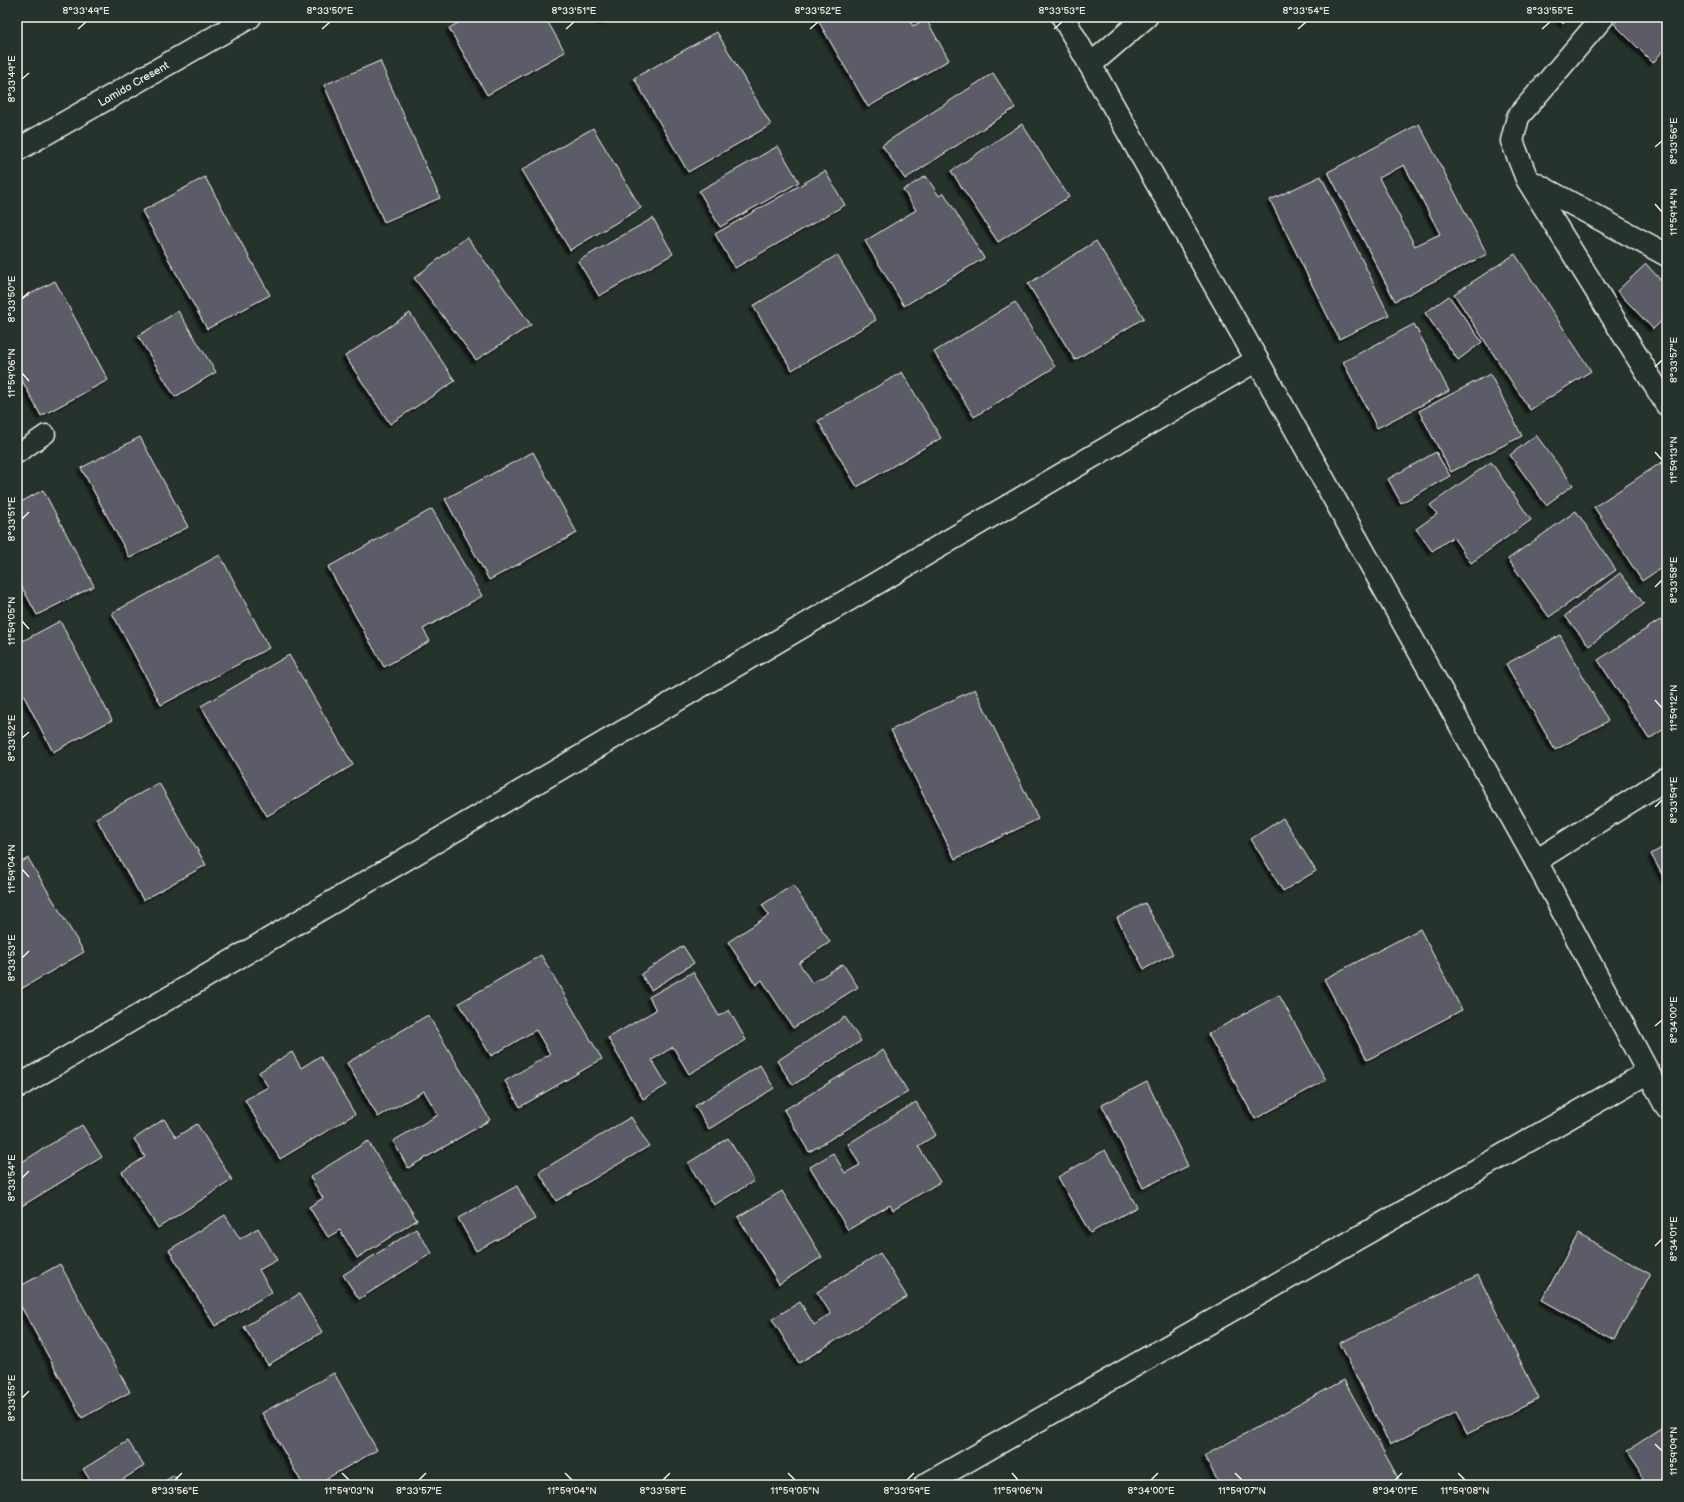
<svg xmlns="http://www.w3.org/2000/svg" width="1684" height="1502" viewBox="0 0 1684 1502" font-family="'Balsamiq Sans',sans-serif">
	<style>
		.building { fill: #5b5b67; stroke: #f4f1e8; fill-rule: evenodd; filter: url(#shadow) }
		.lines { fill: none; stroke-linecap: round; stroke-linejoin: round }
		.lane-casing { stroke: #f4f1e8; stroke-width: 21 }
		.street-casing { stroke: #f4f1e8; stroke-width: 25 }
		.secondary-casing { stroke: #f4f1e8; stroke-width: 25 }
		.lane { stroke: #26332d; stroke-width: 18 }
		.street { stroke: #26332d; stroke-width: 22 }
		.secondary { stroke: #26332d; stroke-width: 22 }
		.ticks { fill: none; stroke: #f4f1e8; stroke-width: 1.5 }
		.labels { text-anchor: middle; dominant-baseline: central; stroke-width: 3.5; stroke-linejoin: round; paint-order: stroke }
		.street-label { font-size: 11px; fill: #f4f1e8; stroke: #26332d }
		.neatline { fill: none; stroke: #f4f1e8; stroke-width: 1.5 }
		.ticks-label { font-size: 10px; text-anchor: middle; fill: #f4f1e8 }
	</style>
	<defs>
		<filter id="shadow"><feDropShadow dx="-3.5" dy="3.5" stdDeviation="1" flood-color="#0009"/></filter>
	</defs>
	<rect width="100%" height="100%" fill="#26332d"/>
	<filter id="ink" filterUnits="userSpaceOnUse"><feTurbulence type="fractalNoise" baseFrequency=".025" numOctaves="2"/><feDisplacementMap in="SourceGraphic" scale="8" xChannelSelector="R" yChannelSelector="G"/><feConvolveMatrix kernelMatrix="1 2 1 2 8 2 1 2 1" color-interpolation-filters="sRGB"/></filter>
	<g filter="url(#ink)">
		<g class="building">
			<path d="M 469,17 L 545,17 L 565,52 L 487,95 L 449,28 Z"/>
			<path d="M 599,17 L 612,17 L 603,23 Z"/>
			<path d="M 816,17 L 908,17 L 913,26 L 926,19 L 949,60 L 868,107 Z"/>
			<path d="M 1557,17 L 1570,17 L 1563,24 Z"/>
			<path d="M 1621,17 L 1667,17 L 1667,45 L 1653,63 L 1614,24 Z"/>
			<path d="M 717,32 L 771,125 L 688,172 L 634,78 Z"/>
			<path d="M 380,61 L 440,198 L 384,222 L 324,85 Z"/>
			<path d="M 993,73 L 1015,108 L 905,179 L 882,145 Z"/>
			<path d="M 1022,124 L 1069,197 L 998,242 L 951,171 Z"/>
			<path d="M 1419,124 L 1487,254 L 1395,301 L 1328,172 ZM 1404,165 L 1440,234 L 1415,246 L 1379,178 Z"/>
			<path d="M 593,128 L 641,208 L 570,250 L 522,170 Z"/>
			<path d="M 778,146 L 799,182 L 720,227 L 699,191 Z"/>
			<path d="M 825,171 L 845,205 L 735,268 L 715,234 Z"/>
			<path d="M 926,176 L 939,196 L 944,193 L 984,258 L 904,306 L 865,241 L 916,210 L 903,190 Z"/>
			<path d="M 1321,176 L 1389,315 L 1339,339 L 1270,200 Z"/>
			<path d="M 205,177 L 270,295 L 207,329 L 142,211 Z"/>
			<path d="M 653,218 L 673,254 L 599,296 L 578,261 Z"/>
			<path d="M 467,237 L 531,325 L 476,360 L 414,278 Z"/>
			<path d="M 1096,241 L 1144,318 L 1075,360 L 1028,284 Z"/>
			<path d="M 1515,254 L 1591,371 L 1530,410 L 1454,294 Z"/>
			<path d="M 837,255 L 876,320 L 792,370 L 753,306 Z"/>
			<path d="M 1646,264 L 1667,287 L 1667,316 L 1653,329 L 1617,291 Z"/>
			<path d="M 55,281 L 108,380 L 41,416 L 17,371 L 17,301 Z"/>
			<path d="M 1449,296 L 1482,342 L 1458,360 L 1425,313 Z"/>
			<path d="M 1015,302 L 1055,367 L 974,417 L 934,352 Z"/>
			<path d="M 178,311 L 216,372 L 175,397 L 138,336 Z"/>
			<path d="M 410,313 L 455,381 L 390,424 L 345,356 Z"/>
			<path d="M 1414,324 L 1449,391 L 1377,428 L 1343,362 Z"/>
			<path d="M 902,372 L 941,438 L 857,487 L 818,421 Z"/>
			<path d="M 1490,374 L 1522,436 L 1451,472 L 1419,411 Z"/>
			<path d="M 1536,435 L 1573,485 L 1546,505 L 1510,455 Z"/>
			<path d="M 140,437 L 188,527 L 130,558 L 81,468 Z"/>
			<path d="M 533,452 L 577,533 L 489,580 L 445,499 Z"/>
			<path d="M 1436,452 L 1450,476 L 1401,503 L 1388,479 Z"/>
			<path d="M 1491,462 L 1531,520 L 1471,563 L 1453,537 L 1432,551 L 1416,529 L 1437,514 L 1430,505 Z"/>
			<path d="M 1662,462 L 1667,469 L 1667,564 L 1642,581 L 1594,507 Z"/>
			<path d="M 43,490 L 94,586 L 37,615 L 17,578 L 17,504 Z"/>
			<path d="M 432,509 L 482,596 L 423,629 L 430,641 L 384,667 L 328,567 Z"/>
			<path d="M 1576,511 L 1616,570 L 1549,617 L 1508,559 Z"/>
			<path d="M 220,555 L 269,648 L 161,705 L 112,613 Z"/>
			<path d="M 1620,573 L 1644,604 L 1589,646 L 1565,616 Z"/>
			<path d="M 1660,620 L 1667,631 L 1667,727 L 1649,739 L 1598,660 Z"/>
			<path d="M 60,621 L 112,720 L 53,752 L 17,683 L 17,644 Z"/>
			<path d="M 1560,635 L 1608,721 L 1555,750 L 1506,664 Z"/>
			<path d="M 289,655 L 353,765 L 267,816 L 201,706 Z"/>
			<path d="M 975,689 L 1038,819 L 955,859 L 891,730 Z"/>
			<path d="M 159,783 L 206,865 L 143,900 L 96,818 Z"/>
			<path d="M 1283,818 L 1316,871 L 1283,891 L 1251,839 Z"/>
			<path d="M 1667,845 L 1667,878 L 1665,880 L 1651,854 Z"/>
			<path d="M 28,858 L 84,952 L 21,989 L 17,982 L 17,865 Z"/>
			<path d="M 793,885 L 830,942 L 799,963 L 812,983 L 843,964 L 858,987 L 793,1028 L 762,980 L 756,985 L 728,942 L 769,915 L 762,905 Z"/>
			<path d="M 1145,903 L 1173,954 L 1144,969 L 1117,918 Z"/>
			<path d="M 1420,929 L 1462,1010 L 1367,1060 L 1324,979 Z"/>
			<path d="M 683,946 L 694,963 L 651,990 L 641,974 Z"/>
			<path d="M 541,955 L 602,1059 L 520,1107 L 505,1081 L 550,1054 L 536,1030 L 491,1056 L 459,1003 Z"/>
			<path d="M 693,972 L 719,1016 L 729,1010 L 746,1040 L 689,1074 L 673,1047 L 652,1060 L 667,1085 L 643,1099 L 608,1038 L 656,1010 L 649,997 Z"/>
			<path d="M 1279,995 L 1326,1080 L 1255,1119 L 1208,1034 Z"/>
			<path d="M 428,1015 L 490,1120 L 408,1168 L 393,1141 L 438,1115 L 424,1091 L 378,1117 L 347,1063 Z"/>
			<path d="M 845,1017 L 861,1041 L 793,1085 L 777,1061 Z"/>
			<path d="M 883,1050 L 908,1092 L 809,1152 L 784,1110 Z"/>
			<path d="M 292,1052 L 301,1068 L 320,1056 L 355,1114 L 280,1159 L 245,1100 L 268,1087 L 259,1072 Z"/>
			<path d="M 760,1065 L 774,1088 L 709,1129 L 695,1106 Z"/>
			<path d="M 1147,1082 L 1188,1166 L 1143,1188 L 1102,1105 Z"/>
			<path d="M 916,1102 L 936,1135 L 918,1146 L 940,1182 L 893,1210 L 890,1205 L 848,1230 L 810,1167 L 833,1153 L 845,1173 L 860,1165 L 848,1144 Z"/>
			<path d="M 631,1117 L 649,1146 L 556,1201 L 539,1172 Z"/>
			<path d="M 164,1119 L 176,1137 L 197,1124 L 232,1180 L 158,1228 L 122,1172 L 145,1157 L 134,1139 Z"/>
			<path d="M 82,1125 L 102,1157 L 17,1209 L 17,1165 Z"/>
			<path d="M 728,1138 L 754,1181 L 714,1205 L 688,1163 Z"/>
			<path d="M 368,1141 L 417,1220 L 357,1258 L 340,1230 L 328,1237 L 309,1207 L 323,1198 L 310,1177 Z"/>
			<path d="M 1105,1150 L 1137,1207 L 1090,1233 L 1058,1177 Z"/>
			<path d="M 517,1186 L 535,1219 L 476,1251 L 458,1218 Z"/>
			<path d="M 782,1191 L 822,1257 L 779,1284 L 738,1217 Z"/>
			<path d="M 225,1215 L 240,1239 L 258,1228 L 277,1260 L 259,1270 L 272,1292 L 215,1326 L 169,1250 Z"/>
			<path d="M 416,1229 L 432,1253 L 359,1299 L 343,1275 Z"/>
			<path d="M 1578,1234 L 1650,1274 L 1614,1340 L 1542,1300 Z"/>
			<path d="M 880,1253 L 907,1297 L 799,1363 L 772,1319 L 800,1302 L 814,1325 L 831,1314 L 817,1292 Z"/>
			<path d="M 60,1264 L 130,1392 L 82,1418 L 17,1299 L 17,1288 Z"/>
			<path d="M 1478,1275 L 1539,1399 L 1467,1434 L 1456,1412 L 1390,1445 L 1340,1343 Z"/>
			<path d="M 299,1294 L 322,1332 L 268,1365 L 244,1327 Z"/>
			<path d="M 334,1373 L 377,1450 L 315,1485 L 303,1485 L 262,1413 Z"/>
			<path d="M 1344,1380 L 1402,1485 L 1220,1485 L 1204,1456 Z"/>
			<path d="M 1667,1425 L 1667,1485 L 1647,1485 L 1625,1452 Z"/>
			<path d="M 128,1441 L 144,1466 L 114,1485 L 93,1485 L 83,1469 Z"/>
			<path d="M 174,1475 L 180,1485 L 159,1485 Z"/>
		</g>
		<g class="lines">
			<g class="lane-casing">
				<path id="lane" d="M 17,454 L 46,434"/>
			</g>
			<g class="street-casing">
				<g id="street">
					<path d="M 1063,17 L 1257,360 L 1536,861 L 1667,1108"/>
					<path d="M 1603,17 L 1518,117 L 1512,141 L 1527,179 L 1667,405"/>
					<path d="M 1090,65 L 1146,17"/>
					<path d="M 1528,180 L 1667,255"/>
					<path d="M 1536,861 L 1667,778"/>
					<path d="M 17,1087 L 1257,360"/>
					<path d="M 925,1485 L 1647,1073"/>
				</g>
			</g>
			<g class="secondary-casing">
				<g id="secondary">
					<path id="s1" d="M 17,150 L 250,17"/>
				</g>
			</g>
			<use href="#lane" class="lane"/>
			<use href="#street" class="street"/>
			<use href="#secondary" class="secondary"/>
		</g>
	</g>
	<path class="ticks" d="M 78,29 L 86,22M 322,29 L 330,22M 566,29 L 574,22M 810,29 L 818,22M 1054,29 L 1062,22M 1298,29 L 1306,22M 1542,29 L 1550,22M 22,79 L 29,73M 1655,147 L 1662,141M 1655,204 L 1662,212M 22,299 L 29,292M 1655,367 L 1662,360M 22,373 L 29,381M 1655,452 L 1662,460M 22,519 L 29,512M 1655,587 L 1662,580M 22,621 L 29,629M 1655,700 L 1662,708M 22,738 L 29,732M 1655,807 L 1662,800M 22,869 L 29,877M 22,958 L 29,951M 1655,1026 L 1662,1020M 22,1178 L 29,1171M 1655,1246 L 1662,1239M 22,1398 L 29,1391M 1655,1444 L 1662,1451M 342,1473 L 349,1480M 565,1473 L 572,1480M 788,1473 L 795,1480M 1012,1473 L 1018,1480M 1235,1473 L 1242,1480M 1458,1473 L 1465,1480M 175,1480 L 182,1473M 419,1480 L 426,1473M 663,1480 L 670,1473M 907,1480 L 914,1473M 1151,1480 L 1158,1473M 1395,1480 L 1402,1473"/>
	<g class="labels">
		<g class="street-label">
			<text stroke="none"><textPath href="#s1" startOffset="134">Lamido Cresent</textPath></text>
		</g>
	</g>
	<rect width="1684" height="1502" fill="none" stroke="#26332d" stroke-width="44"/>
	<rect x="22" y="22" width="1640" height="1458" class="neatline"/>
	<g class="ticks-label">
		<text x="86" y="14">8°33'49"E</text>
		<text x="330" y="14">8°33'50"E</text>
		<text x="574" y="14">8°33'51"E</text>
		<text x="818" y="14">8°33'52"E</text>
		<text x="1062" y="14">8°33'53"E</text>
		<text x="1306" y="14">8°33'54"E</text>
		<text x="1550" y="14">8°33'55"E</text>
		<text transform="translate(11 79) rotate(-90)" y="4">8°33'49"E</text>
		<text transform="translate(1673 141) rotate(-90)" y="4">8°33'56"E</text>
		<text transform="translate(1673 212) rotate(-90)" y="4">11°59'14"N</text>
		<text transform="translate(11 299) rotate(-90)" y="4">8°33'50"E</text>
		<text transform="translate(1673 360) rotate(-90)" y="4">8°33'57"E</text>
		<text transform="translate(11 373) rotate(-90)" y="4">11°59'06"N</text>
		<text transform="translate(1673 460) rotate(-90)" y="4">11°59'13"N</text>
		<text transform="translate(11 519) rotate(-90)" y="4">8°33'51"E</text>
		<text transform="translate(1673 580) rotate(-90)" y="4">8°33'58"E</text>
		<text transform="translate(11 621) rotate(-90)" y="4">11°59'05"N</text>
		<text transform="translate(1673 708) rotate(-90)" y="4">11°59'12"N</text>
		<text transform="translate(11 738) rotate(-90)" y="4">8°33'52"E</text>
		<text transform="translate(1673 800) rotate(-90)" y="4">8°33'59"E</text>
		<text transform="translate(11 869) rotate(-90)" y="4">11°59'04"N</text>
		<text transform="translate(11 958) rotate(-90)" y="4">8°33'53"E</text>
		<text transform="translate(1673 1020) rotate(-90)" y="4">8°34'00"E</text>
		<text transform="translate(11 1178) rotate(-90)" y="4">8°33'54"E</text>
		<text transform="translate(1673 1239) rotate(-90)" y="4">8°34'01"E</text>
		<text transform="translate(11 1398) rotate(-90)" y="4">8°33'55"E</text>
		<text transform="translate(1673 1451) rotate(-90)" y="4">11°59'09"N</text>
		<text x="175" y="1494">8°33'56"E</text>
		<text x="349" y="1494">11°59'03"N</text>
		<text x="419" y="1494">8°33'57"E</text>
		<text x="572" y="1494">11°59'04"N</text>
		<text x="663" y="1494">8°33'58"E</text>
		<text x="795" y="1494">11°59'05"N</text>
		<text x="907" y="1494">8°33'59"E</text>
		<text x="1018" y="1494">11°59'06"N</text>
		<text x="1151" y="1494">8°34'00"E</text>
		<text x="1242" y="1494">11°59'07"N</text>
		<text x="1395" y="1494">8°34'01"E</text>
		<text x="1465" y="1494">11°59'08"N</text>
	</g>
</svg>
